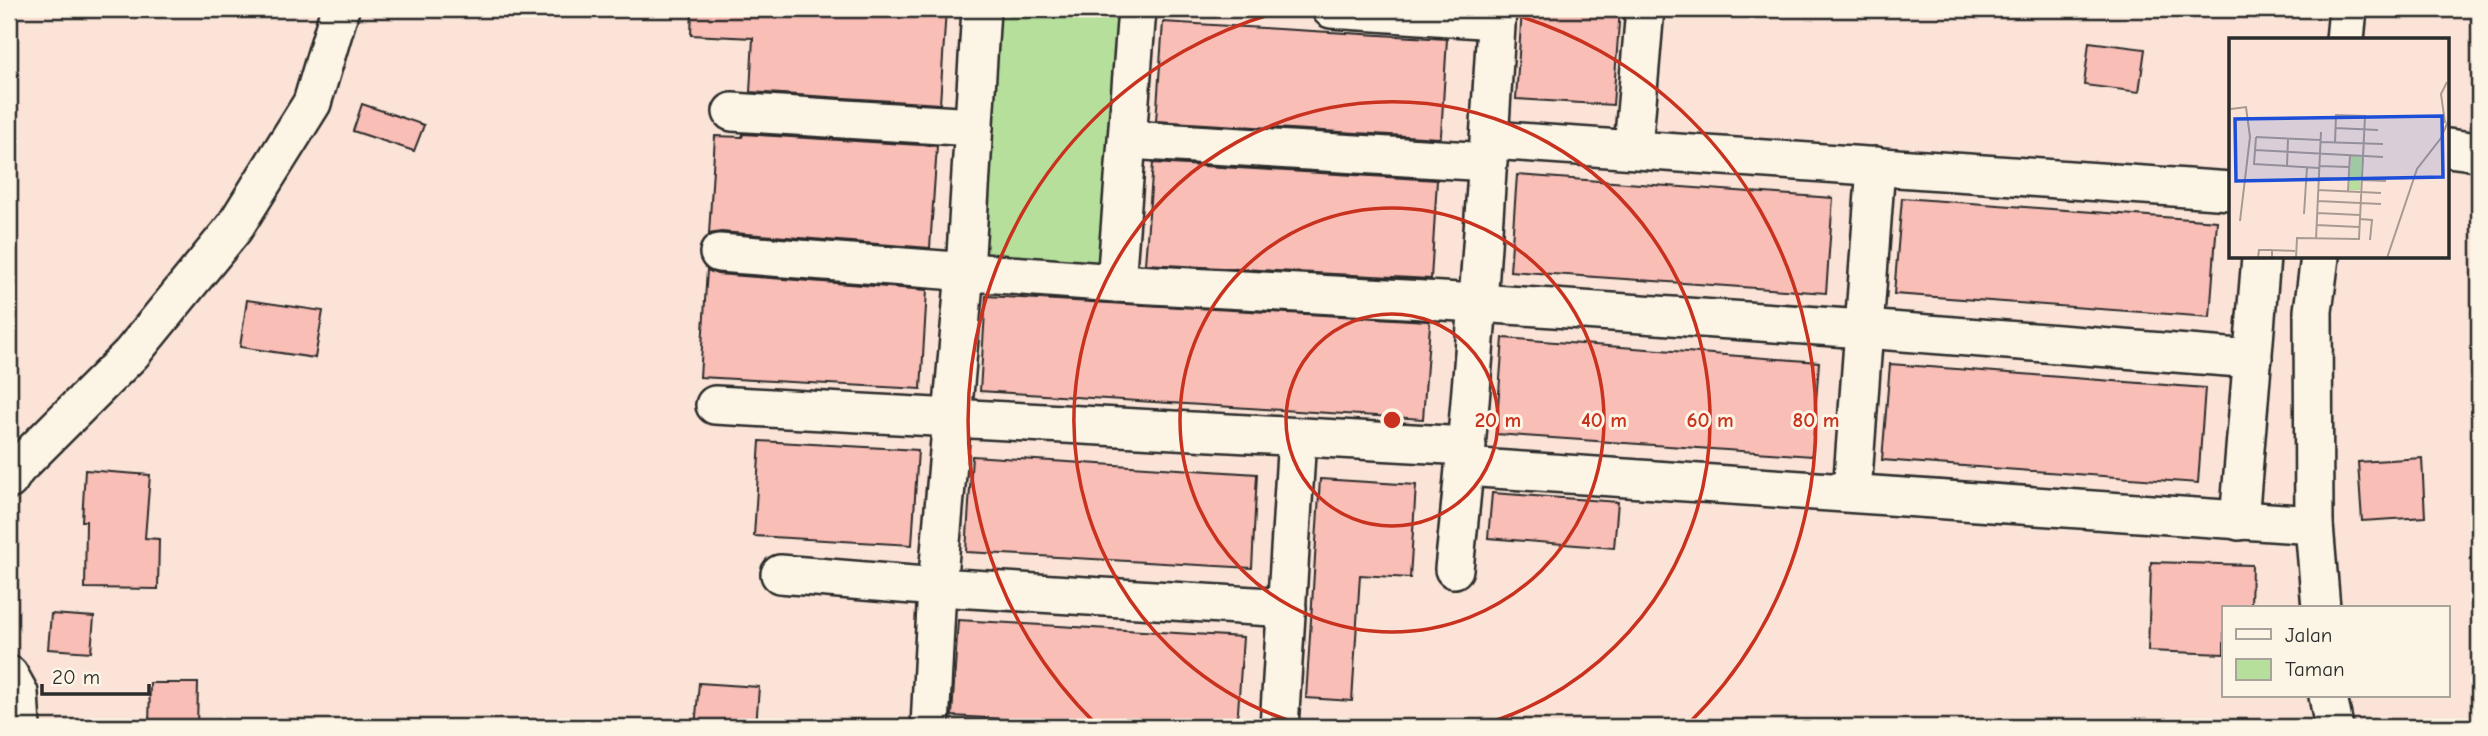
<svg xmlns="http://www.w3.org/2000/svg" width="2488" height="736" viewBox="0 0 2488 736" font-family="'Comic Neue',sans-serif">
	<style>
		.green { fill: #b6df9b; stroke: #708563; stroke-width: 2 }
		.building { fill: #f9beb6; stroke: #2b2b2b; stroke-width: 2 }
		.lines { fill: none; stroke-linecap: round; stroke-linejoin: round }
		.minor-casing { stroke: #2b2b2b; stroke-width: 42 }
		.minor { stroke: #fcf5e5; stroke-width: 37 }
		.ring { fill: none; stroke: #c8321e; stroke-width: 3.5 }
		.inset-road { fill: none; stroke: #a89a92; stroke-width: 2 }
		.view { fill: #1d4ed8; fill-opacity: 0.15; stroke: #1d4ed8; stroke-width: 3.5 }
		.inset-edge { fill: none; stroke: #2b2b2b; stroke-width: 3.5 }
		.centre { fill: #c8321e; stroke: #fcf5e5; stroke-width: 3.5 }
		.ring-label { font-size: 21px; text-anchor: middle; font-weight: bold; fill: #c8321e; stroke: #fcf5e5; stroke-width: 6; stroke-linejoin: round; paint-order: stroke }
	</style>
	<rect width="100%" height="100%" fill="#fbe4d7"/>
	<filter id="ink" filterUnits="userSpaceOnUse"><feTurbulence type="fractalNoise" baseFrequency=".0143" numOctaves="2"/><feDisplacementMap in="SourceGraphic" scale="14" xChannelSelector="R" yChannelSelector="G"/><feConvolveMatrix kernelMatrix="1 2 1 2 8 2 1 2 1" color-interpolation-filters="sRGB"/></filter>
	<g filter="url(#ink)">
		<path class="green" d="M 995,9 L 1123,9 L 1106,268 L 979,260 Z"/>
		<g class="building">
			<path d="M 692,9 L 946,9 L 940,104 L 750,92 L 753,38 L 691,35 Z"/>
			<path d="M 1522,9 L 1620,9 L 1613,105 L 1516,99 Z"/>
			<path d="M 1163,22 L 1447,39 L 1441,135 L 1439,138 L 1156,121 Z"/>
			<path d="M 2089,42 L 2145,49 L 2139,92 L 2084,85 Z"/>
			<path d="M 362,104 L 424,125 L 414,151 L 353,131 Z"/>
			<path d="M 743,134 L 937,146 L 930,248 L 721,232 L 709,234 L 715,136 L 742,137 Z"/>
			<path d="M 1153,163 L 1437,180 L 1431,279 L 1145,264 Z"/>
			<path d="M 1517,175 L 1833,198 L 1826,293 L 1510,271 Z"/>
			<path d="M 1902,198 L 2217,221 L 2210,317 L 1894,294 Z"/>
			<path d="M 707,270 L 717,274 L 927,290 L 921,389 L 700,377 Z"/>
			<path d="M 986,296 L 1428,321 L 1430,324 L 1423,419 L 980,391 Z"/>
			<path d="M 247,300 L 323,311 L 315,358 L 240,347 Z"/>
			<path d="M 1503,338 L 1819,362 L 1812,456 L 1496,434 Z"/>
			<path d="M 1890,364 L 2205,388 L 2198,483 L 1882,460 Z"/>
			<path d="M 760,441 L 918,450 L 912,545 L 754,536 Z"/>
			<path d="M 972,456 L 1257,474 L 1252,568 L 966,552 Z"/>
			<path d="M 2422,458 L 2425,517 L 2362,521 L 2358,462 Z"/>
			<path d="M 85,470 L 150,475 L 145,538 L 159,539 L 158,589 L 85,588 L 86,521 L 82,521 Z"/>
			<path d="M 1320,479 L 1416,485 L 1410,578 L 1360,575 L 1352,701 L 1306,698 Z"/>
			<path d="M 1492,493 L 1618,502 L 1614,548 L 1488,538 Z"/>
			<path d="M 2151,562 L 2252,565 L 2251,608 L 2224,608 L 2224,654 L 2148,651 Z"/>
			<path d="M 51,614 L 94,617 L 91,652 L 48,649 Z"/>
			<path d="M 958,620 L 1243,637 L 1237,727 L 1139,727 L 952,716 Z"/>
			<path d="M 150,683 L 198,683 L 197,727 L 149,727 Z"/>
			<path d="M 699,683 L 759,687 L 756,727 L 695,727 Z"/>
		</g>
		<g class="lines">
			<g class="minor-casing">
				<g id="minor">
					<path d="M 1331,9 L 1496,20"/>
					<path d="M 2345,40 L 2348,9"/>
					<path d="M 732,112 L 974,127"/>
					<path d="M 1128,140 L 1488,162"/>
					<path d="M 1490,140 L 2231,191"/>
					<path d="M 1633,148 L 1645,9"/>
					<path d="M 2448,148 L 2479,152"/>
					<path d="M 719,253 L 1116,283 L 1478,303 L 1864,329 L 2253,359"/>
					<path d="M 2320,257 L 2313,311 L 2314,525 L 2321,608"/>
					<path d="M 1116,283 L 1137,9"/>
					<path d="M 715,405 L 1467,446"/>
					<path d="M 1465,467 L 2314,525"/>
					<path d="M 9,480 L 16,469 L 131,354 L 234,228 L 312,103 L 340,9"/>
					<path d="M 1852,492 L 1876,166"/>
					<path d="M 2239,521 L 2261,257"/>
					<path d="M 1454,569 C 1474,383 1486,196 1497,9"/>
					<path d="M 780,574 L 937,587 L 1287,608"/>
					<path d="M 9,675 L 19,693 L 21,727"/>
					<path d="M 2328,696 L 2334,727"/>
					<path d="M 930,727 L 937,587 L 965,271 L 981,9"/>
					<path d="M 1279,727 L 1297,437"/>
				</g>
			</g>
			<use href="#minor" class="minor"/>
		</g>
	</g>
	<g class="ring">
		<circle cx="1392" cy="420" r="106"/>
		<circle cx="1392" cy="420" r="212"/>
		<path d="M1310 727A318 318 0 1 1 1474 727"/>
		<path d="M1097 725A424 424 0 0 1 1286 10M1498 10A424 424 0 0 1 1687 725"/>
	</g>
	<g transform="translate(2229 38)">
		<rect width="220" height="220" fill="#fbe4d7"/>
		<path d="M 122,118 L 133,119 L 131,152 L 120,152 Z" fill="#b6df9b"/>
		<path class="inset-road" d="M 2,71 L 17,69 L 21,99 L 11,183M 216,85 L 212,56 L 218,44M 106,90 L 149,92M 27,99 L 25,126 L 90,130M 27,99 L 92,102M 92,104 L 154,106M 26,112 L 154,119M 58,128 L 59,101M 90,128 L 120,129M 90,140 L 119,141M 133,142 L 157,143M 89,152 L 152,155M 119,153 L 121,117M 89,163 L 152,166M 88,175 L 131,177M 75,176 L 78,129M 131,181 L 143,182 L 141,202M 87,187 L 130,189M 87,201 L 92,94M 29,220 L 30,212 L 43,212M 43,220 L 43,212 L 66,213M 67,220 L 68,200 L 130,201 L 136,78 L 107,77 L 106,105M 158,220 L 188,131 L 212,100 L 220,81"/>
		<path class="view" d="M 213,78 L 214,139 L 7,143 L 6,81 Z"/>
		<rect width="220" height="220" class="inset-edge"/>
	</g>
	<circle cx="1392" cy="420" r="10" class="centre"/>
	<g class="ring-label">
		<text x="1498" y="427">20 m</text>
		<text x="1604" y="427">40 m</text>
		<text x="1710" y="427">60 m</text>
		<text x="1816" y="427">80 m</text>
	</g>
	<rect width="2488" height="736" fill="none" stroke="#fcf5e5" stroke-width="35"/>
	<rect x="18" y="18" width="2453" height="701" fill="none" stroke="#2b2b2b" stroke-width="2.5" filter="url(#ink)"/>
	<rect x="2222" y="606" width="228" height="91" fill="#fcf5e5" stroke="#a8a49b" stroke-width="2"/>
	<rect x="2236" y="629" width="35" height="10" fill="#fcf5e5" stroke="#a8a49b" stroke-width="2"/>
	<text x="2285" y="642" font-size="21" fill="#2b2b2b">Jalan</text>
	<rect x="2236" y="659" width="35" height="21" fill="#b6df9b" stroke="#a8a49b" stroke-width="2"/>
	<text x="2285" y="676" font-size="21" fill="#2b2b2b">Taman</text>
	<path d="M42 684v10h107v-10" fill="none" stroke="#2b2b2b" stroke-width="3.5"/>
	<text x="52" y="684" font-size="21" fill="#2b2b2b" stroke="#fcf5e5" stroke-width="5" paint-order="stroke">20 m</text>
</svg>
